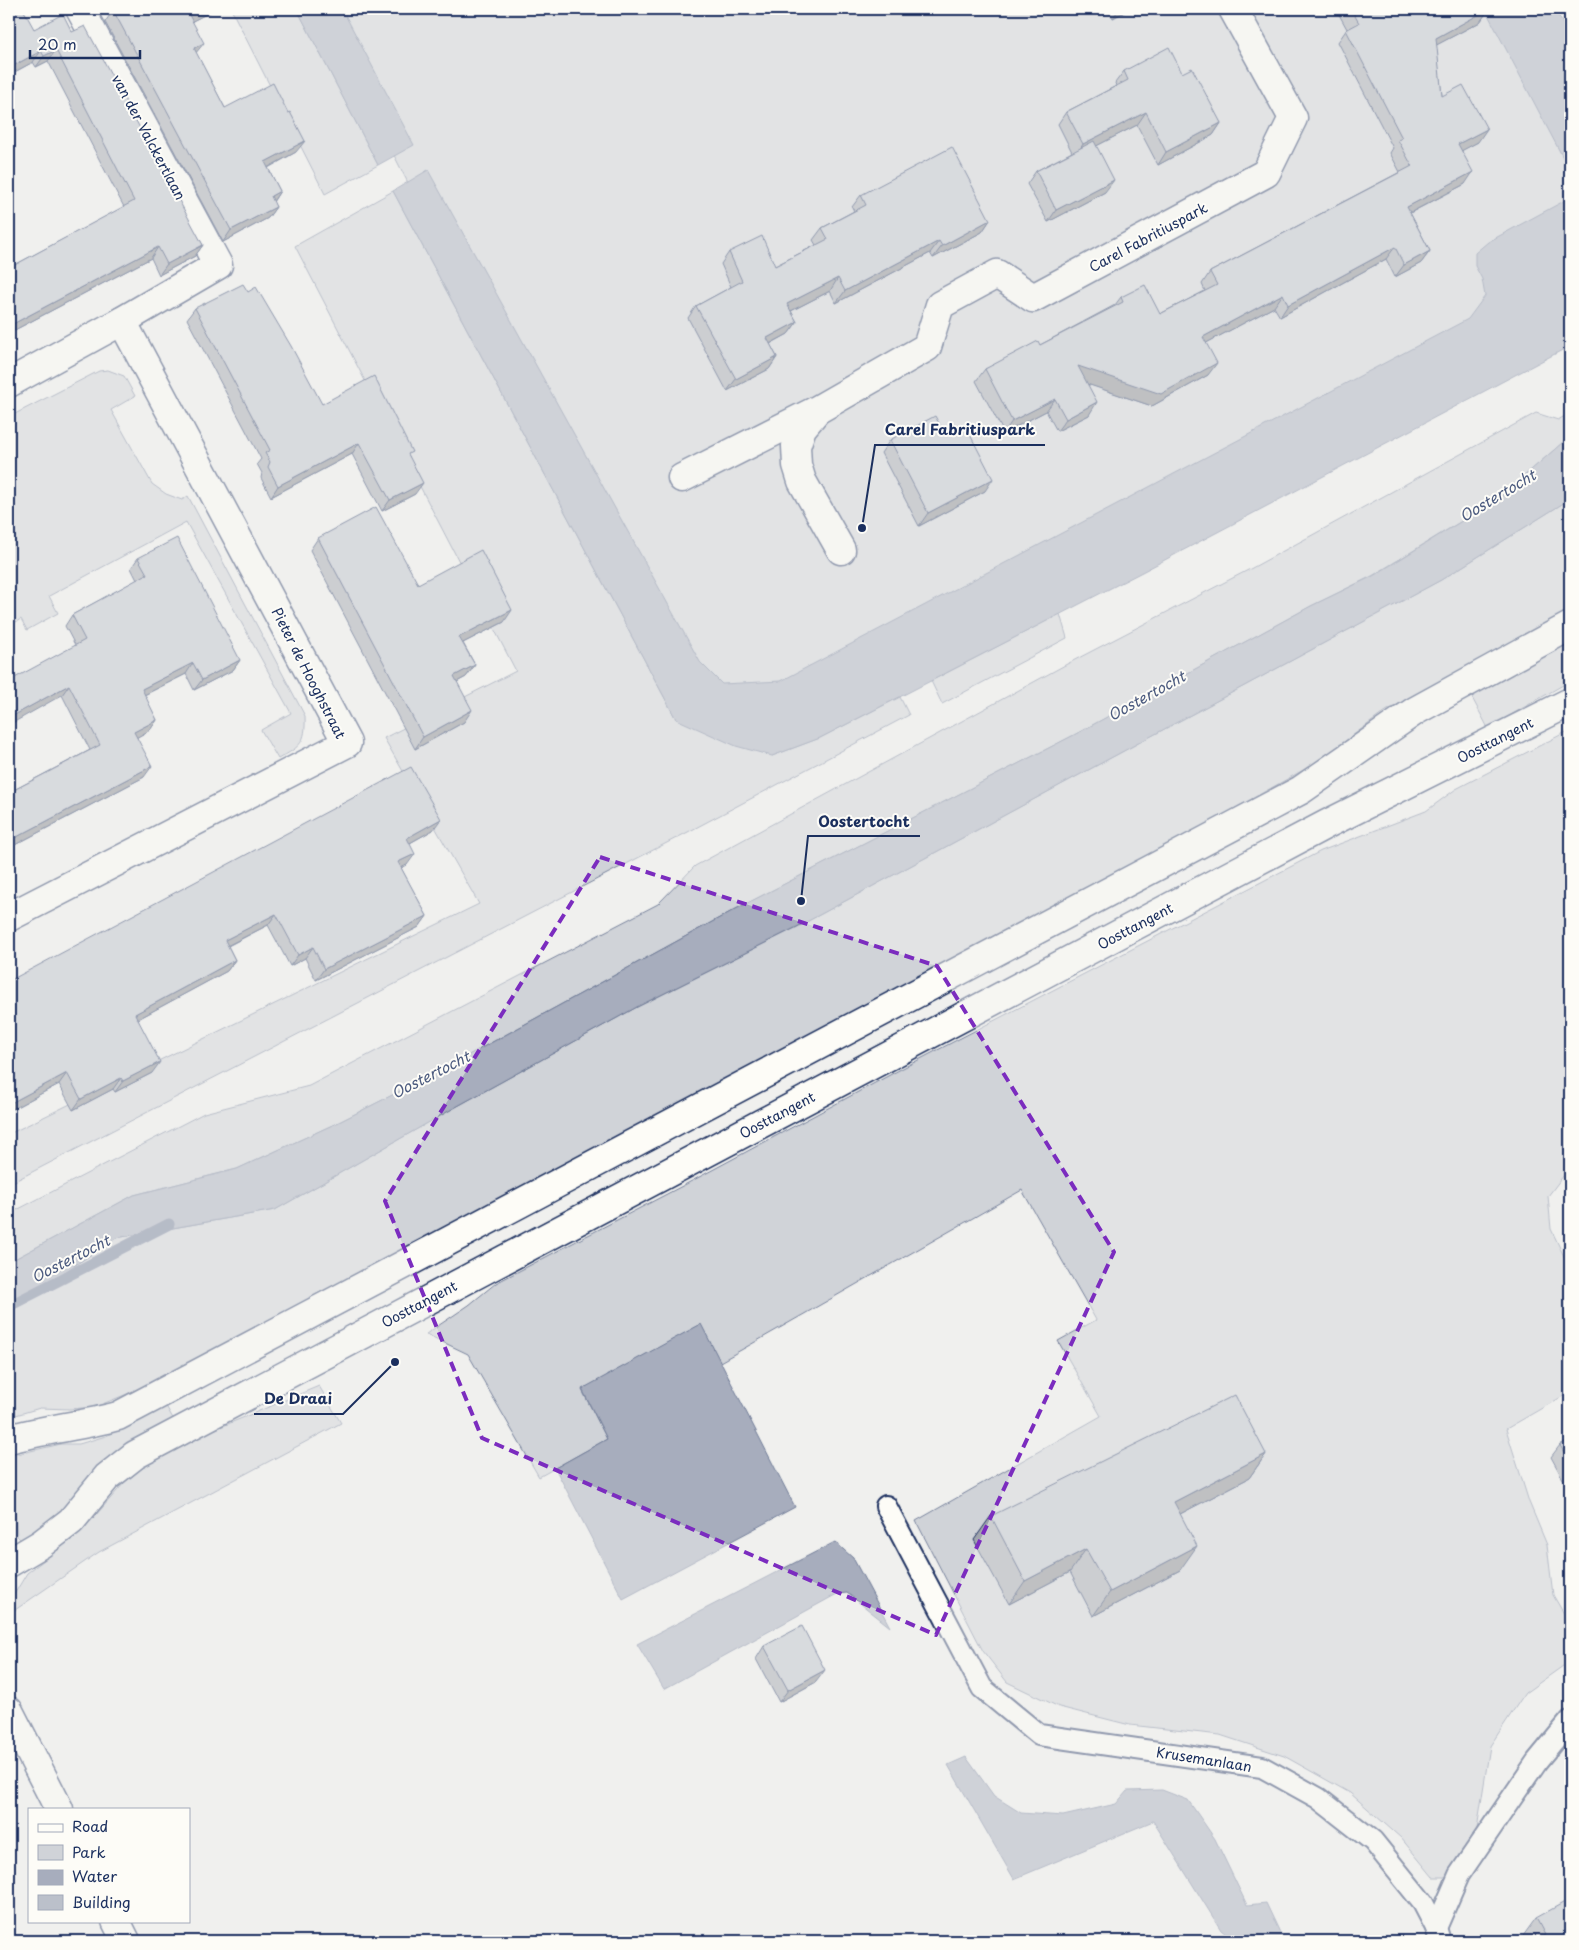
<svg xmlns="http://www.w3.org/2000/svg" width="1579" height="1950" viewBox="0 0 1579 1950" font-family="'Playpen Sans',sans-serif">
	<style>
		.green { fill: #d0d3d8; stroke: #76819b }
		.water { fill: #a7adbd; stroke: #6f7b97 }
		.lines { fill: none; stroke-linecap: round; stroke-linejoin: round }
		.stream { stroke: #6f7b97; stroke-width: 11 }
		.lane-casing { stroke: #1b2f5e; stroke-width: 24 }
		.street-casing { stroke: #1b2f5e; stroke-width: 31 }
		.secondary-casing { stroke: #1b2f5e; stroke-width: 31 }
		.lane { stroke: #fdfcf7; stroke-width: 20 }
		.street { stroke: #fdfcf7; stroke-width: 28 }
		.secondary { stroke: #fdfcf7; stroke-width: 28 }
		.wall { fill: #a1a5ae; stroke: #1b2f5e }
		.shaded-wall { fill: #83868d; stroke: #1b2f5e }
		.building { fill: #bbc0ca; stroke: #1b2f5e }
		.marked { fill: none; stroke: #7b2cbf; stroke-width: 4; stroke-dasharray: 10 6; stroke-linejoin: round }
		.labels { text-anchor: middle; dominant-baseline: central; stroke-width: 4; stroke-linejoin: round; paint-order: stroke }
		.street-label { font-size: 14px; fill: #1b2f5e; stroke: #fdfcf7 }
		.water-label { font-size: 15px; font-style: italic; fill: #4c5b7f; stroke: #fdfcf7 }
		.leader { fill: none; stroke: #1b2f5e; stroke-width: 2 }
		.callout-dot { fill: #1b2f5e; stroke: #fdfcf7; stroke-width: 2 }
		.callout-label { font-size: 15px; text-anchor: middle; font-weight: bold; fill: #1b2f5e; stroke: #fdfcf7; stroke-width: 4; stroke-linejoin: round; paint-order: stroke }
	</style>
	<rect width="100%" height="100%" fill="#f0f0ee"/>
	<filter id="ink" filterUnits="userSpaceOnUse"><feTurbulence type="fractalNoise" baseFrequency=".02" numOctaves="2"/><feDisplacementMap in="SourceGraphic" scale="10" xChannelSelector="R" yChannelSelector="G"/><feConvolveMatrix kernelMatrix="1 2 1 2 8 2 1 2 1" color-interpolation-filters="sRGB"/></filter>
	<g filter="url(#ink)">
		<g class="green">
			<path d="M 231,9 L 297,9 L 378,165 L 325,194 Z"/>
			<path d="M 320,9 L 1523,9 L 1570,93 L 1570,273 L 772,756 L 820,738 L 900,697 L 909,715 L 688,832 L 9,1184 L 9,1134 L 479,904 L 384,738 L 516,671 L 295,246 L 393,191 L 676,719 L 680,720 Z"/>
			<path d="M 108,370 L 124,376 L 135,396 L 111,410 L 152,484 L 166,494 L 182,500 L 188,496 L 305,716 C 306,743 301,746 278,759 L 261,730 L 291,713 L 186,522 L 49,596 L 58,613 L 27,630 L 21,619 L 9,626 L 9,417 L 99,371 Z"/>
			<path d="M 1536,413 L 1558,420 L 1570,413 L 1570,436 L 1499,498 L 1372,576 L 1311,606 L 1074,735 L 734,910 L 432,1075 L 339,1122 L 237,1169 L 134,1195 L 9,1262 L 9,1214 L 204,1113 L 309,1086 L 658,904 L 695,866 L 1067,664 L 1252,568 Z"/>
			<path d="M 1570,499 L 1570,614 L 1484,657 L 1386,711 L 1314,764 L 1182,838 L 658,1118 L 518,1189 L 193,1362 L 127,1394 L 95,1407 L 69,1409 L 40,1408 L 9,1417 L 9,1309 L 116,1238 L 275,1210 L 454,1108 L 637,1007 L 797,927 L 1441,580 Z"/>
			<path d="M 1060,614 L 1067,638 L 942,704 L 931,681 Z"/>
			<path d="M 1570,639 L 1570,681 L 1488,728 L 1469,692 Z"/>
			<path d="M 1570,730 L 1570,1167 L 1548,1196 L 1551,1229 L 1570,1269 L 1570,1392 L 1506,1429 L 1529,1502 L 1547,1545 L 1553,1595 L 1570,1624 L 1570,1661 L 1525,1693 L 1490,1746 L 1477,1829 L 1447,1877 L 1433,1877 L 1401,1838 L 1350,1793 L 1284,1756 L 1220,1735 L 1130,1725 L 1059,1707 L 1007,1682 L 983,1651 L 916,1521 L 1101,1416 L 1058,1341 L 1096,1320 L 1022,1190 L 720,1362 L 700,1325 L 582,1390 L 607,1439 L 539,1477 L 468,1354 L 426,1334 L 469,1305 L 496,1283 L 688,1183 L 901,1069 L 1321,851 L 1426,811 L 1456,789 Z"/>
			<path d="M 319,1386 L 341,1423 L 99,1552 L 15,1610 L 12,1598 L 27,1573 L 81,1532 L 124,1483 L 163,1451 Z"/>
			<path d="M 166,1406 L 176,1424 L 103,1461 L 62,1512 L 42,1530 L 21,1540 L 17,1536 L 15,1511 L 9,1499 L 9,1456 L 61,1444 L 79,1444 L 106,1436 Z"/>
		</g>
		<g class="water">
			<path d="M 297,9 L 342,9 L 414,145 L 378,165 Z"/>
			<path d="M 1485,9 L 1555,9 L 1570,37 L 1570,171 Z"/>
			<path d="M 428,170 L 700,662 L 722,684 L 781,681 L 1468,319 L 1485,296 L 1482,279 L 1475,266 L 1475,253 L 1488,242 L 1564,201 L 1570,192 L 1570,346 L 1142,572 L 820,738 L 772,756 L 736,746 L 676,719 L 393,191 Z"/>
			<path d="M 1570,436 L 1570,499 L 1441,580 L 797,927 L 637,1007 L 454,1108 L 275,1210 L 116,1238 L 9,1309 L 9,1262 L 134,1195 L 237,1169 L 339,1122 L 432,1075 L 734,910 L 1074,735 L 1311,606 L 1373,576 L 1499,498 Z"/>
			<path d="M 701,1324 L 795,1507 L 623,1599 L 555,1468 L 607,1439 L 582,1389 Z"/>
			<path d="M 835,1542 L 853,1558 L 890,1627 L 847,1593 L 837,1594 L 664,1689 L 637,1644 Z"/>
			<path d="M 966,1757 L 994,1796 L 1021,1813 L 1063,1816 L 1116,1804 L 1127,1791 L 1162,1790 L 1188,1800 L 1215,1839 L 1247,1905 L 1266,1903 L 1284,1941 L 1232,1941 L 1226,1934 L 1221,1930 L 1153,1821 L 1014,1879 L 948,1765 Z"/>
		</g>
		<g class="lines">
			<path class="stream" d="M 9,1306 L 169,1224"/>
			<g class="lane-casing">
				<g id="lane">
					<path d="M 886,1506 L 982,1688 L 1039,1735 L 1262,1767 L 1318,1798 L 1373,1841 L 1423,1903 L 1436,1928 L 1440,1941"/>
					<path d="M 1436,1928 L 1459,1875 L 1537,1761 L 1570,1721"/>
				</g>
			</g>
			<g class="street-casing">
				<g id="street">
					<path d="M 9,383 L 122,321 L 218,265 L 80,9"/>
					<path d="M 682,478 L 815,411"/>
					<path d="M 841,550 L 802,481 L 797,465 L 796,446 L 802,428 L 817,410 L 927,347 L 940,305 L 997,274 L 1033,298 L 1266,173 L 1293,118 L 1233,9"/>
					<path d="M 9,917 L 347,743 L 122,321"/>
					<path d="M 9,1711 L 59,1809"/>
					<path d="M 116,1921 L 126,1941"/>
				</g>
			</g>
			<g class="secondary-casing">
				<g id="secondary">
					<path d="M 9,1439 C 45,1429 81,1426 118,1416 L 1301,790 L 1415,711 L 1570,626"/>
					<path d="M 9,1563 L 41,1544 L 71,1521 L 107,1477 L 135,1455 L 1327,824 L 1570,702"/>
				</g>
			</g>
			<use href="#lane" class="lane"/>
			<use href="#street" class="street"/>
			<use href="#secondary" class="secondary"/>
		</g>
		<g class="wall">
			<path d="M 110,9 L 216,9 L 192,21 L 196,53 L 225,108 L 296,152 L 268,168 L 280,191 L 273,202 L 276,207 L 268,218 L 223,242 L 105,22 L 112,12 Z"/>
			<path d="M 1108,9 L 1130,9 L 1113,18 Z"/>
			<path d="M 1336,9 L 1489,9 L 1480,22 L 1436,45 L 1442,96 L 1478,142 L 1462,150 L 1465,184 L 1410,213 L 1430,251 L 1421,263 L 1395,277 L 1386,259 L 1280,317 L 1274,307 L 1206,343 L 1208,375 L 1152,406 L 1088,384 L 1089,415 L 1057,431 L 1046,411 L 1004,433 L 976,381 L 985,369 L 1040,345 L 1115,305 L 1121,297 L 1160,314 L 1205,291 L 1202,284 L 1210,272 L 1400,172 L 1390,153 L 1393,148 L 1338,42 L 1347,29 Z"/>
			<path d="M 9,10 L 34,29 L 72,32 L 203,245 L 195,256 L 159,275 L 151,258 L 9,333 L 9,268 L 124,207 L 48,61 L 36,67 L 33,62 L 9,75 Z"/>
			<path d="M 1124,71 L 1182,73 L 1221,123 L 1213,135 L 1158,165 L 1137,125 L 1096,146 L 1105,192 L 1048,222 L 1027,184 L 1036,171 L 1072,152 L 1058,124 L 1066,112 L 1116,86 L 1115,83 Z"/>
			<path d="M 861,195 L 990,220 L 982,232 L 933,258 L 930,253 L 836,303 L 830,291 L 791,311 L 797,322 L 788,334 L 770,344 L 777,357 L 769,369 L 727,391 L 688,318 L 696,306 L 731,287 L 721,264 L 729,252 L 775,266 L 816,245 L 813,240 L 822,228 L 854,211 L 852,207 Z"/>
			<path d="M 195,308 L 322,404 L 409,456 L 415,494 L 382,511 L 352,454 L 271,497 L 261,478 L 262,473 L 257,464 L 261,459 L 187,319 Z"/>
			<path d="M 946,436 L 985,491 L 919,526 L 881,453 L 890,440 Z"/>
			<path d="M 318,538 L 504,622 L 463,643 L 475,665 L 466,677 L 457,682 L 464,722 L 415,749 L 310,550 Z"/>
			<path d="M 138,558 L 240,660 L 233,670 L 194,690 L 186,674 L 144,695 L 157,720 L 150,730 L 137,737 L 144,777 L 9,848 L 9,790 L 10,792 L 90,750 L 62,695 L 75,645 L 65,626 L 72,615 L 137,580 L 131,568 Z"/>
			<path d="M 433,830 L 410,843 L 407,865 L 401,868 L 427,916 L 419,927 L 316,980 L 305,958 L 290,966 L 268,925 L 228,946 L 235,960 L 227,971 L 138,1019 L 152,1073 L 115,1092 L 113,1089 L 73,1110 L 59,1084 L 9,1111 L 9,981 Z"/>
			<path d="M 1570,1439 L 1570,1492 L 1551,1457 L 1560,1445 Z"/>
			<path d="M 1266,1454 L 1249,1478 L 1180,1514 L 1180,1570 L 1093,1616 L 1070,1572 L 1009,1604 L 974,1540 L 991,1516 Z"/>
			<path d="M 764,1646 L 816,1682 L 779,1702 L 756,1659 Z"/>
			<path d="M 1570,1768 L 1570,1777 L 1568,1771 Z"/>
			<path d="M 1570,1823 L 1570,1830 L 1568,1826 Z"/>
			<path d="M 1536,1918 L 1570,1941 L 1526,1941 L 1523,1936 Z"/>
		</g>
		<g class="shaded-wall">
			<path d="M 202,9 L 216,9 L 181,27 L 189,15 Z"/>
			<path d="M 1119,9 L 1130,9 L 1113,18 Z"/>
			<path d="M 1489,9 L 1480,22 L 1427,50 L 1436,38 Z"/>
			<path d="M 204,43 L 195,54 L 194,48 Z"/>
			<path d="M 56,50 L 48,61 L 36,67 L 44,56 Z"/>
			<path d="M 41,51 L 33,62 L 9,75 L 9,68 Z"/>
			<path d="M 1146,112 L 1137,125 L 1075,157 L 1083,144 Z"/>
			<path d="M 1221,123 L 1213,135 L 1158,165 L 1166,152 Z"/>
			<path d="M 1487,129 L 1478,142 L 1450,157 L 1458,144 Z"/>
			<path d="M 305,141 L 296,152 L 256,174 L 265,162 Z"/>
			<path d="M 1473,172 L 1465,184 L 1398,219 L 1407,207 Z"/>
			<path d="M 1114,180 L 1105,192 L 1048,222 L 1056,210 Z"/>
			<path d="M 280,191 L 272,203 L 271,196 Z"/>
			<path d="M 276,207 L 268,218 L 223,242 L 231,230 Z"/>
			<path d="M 990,220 L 982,232 L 933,258 L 942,246 Z"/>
			<path d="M 939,241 L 930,253 L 836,303 L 845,291 Z"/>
			<path d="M 203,245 L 195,256 L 159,275 L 167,264 Z"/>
			<path d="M 158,247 L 151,258 L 9,333 L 9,326 Z"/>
			<path d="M 1395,247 L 1386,259 L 1280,317 L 1288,305 Z"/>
			<path d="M 1430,251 L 1421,263 L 1395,277 L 1404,265 Z"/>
			<path d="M 838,278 L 830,291 L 779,317 L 787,304 Z"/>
			<path d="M 1283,294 L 1274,307 L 1195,349 L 1203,337 Z"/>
			<path d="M 797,322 L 788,334 L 758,350 L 767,338 Z"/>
			<path d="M 777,357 L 769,369 L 727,391 L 736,379 Z"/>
			<path d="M 1217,363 L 1208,375 L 1152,406 L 1069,378 L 1078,366 Z"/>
			<path d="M 1055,399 L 1046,411 L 1004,433 L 1012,421 Z"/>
			<path d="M 1097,402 L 1089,415 L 1057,431 L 1066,419 Z"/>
			<path d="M 359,443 L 352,454 L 271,497 L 278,486 Z"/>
			<path d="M 993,479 L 985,491 L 919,526 L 928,513 Z"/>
			<path d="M 423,483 L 415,494 L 382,511 L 390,500 Z"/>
			<path d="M 512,610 L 504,622 L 451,649 L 459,637 Z"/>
			<path d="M 240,660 L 233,670 L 194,690 L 202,680 Z"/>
			<path d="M 193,663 L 186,674 L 134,700 L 142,689 Z"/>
			<path d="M 475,665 L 466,677 L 445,688 L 454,676 Z"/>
			<path d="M 69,685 L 62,695 L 9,725 L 9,718 Z"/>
			<path d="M 472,710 L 464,722 L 415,749 L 423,737 Z"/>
			<path d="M 157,720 L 150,730 L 127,743 L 134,732 Z"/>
			<path d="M 152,766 L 144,777 L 9,848 L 9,841 Z"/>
			<path d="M 441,819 L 433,830 L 399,849 L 407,838 Z"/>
			<path d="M 415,854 L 407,865 L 390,873 L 398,862 Z"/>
			<path d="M 276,914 L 268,925 L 217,951 L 225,940 Z"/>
			<path d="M 427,916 L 419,927 L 316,980 L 324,969 Z"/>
			<path d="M 313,947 L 305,958 L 290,966 L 298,955 Z"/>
			<path d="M 235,960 L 227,971 L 127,1025 L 135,1014 Z"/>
			<path d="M 160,1062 L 152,1073 L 115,1092 L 123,1081 Z"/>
			<path d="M 67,1073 L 59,1084 L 9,1111 L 9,1104 Z"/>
			<path d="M 121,1078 L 113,1089 L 73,1110 L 81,1099 Z"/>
			<path d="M 1266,1454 L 1249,1478 L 1157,1526 L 1174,1502 Z"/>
			<path d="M 1197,1546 L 1180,1570 L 1093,1616 L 1110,1592 Z"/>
			<path d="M 1086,1549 L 1070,1572 L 1009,1604 L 1025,1581 Z"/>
			<path d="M 825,1670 L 816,1682 L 779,1702 L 788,1690 Z"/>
		</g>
		<g class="building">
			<path d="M 11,9 L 23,9 L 34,29 L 63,14 L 72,32 L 85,26 L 203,245 L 167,264 L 158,247 L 9,326 L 9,268 L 134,201 L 56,50 L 44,56 L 41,51 L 9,68 L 9,10 Z"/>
			<path d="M 116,9 L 202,9 L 189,15 L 204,43 L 194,48 L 225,108 L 273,83 L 288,113 L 290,112 L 305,141 L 265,162 L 280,191 L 271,196 L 276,207 L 231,230 L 113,10 Z"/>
			<path d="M 1351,9 L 1489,9 L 1436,38 L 1442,96 L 1463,85 L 1487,129 L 1458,144 L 1473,172 L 1407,207 L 1430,251 L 1404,265 L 1395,247 L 1288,305 L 1283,294 L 1203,337 L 1217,363 L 1161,394 L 1078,366 L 1097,402 L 1066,419 L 1055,399 L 1012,421 L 985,369 L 1038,341 L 1040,345 L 1123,302 L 1121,297 L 1145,285 L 1160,314 L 1217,285 L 1210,272 L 1412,166 L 1398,140 L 1402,138 L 1346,30 L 1359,23 Z"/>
			<path d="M 1169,47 L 1182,73 L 1192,68 L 1221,123 L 1166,152 L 1146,112 L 1083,144 L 1066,112 L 1128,80 L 1124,71 Z"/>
			<path d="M 1094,141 L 1114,180 L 1056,210 L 1036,171 Z"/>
			<path d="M 952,147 L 990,220 L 942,246 L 939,241 L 845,291 L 838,278 L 787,304 L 797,322 L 767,338 L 777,357 L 736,379 L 696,306 L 742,281 L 729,252 L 762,236 L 775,266 L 828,239 L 822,228 L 866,205 L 861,195 Z"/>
			<path d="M 243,284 L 248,292 L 256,287 L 291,346 L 322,404 L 374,376 L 412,452 L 408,454 L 423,483 L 390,500 L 359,443 L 278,486 L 268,467 L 270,462 L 265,453 L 270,450 L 195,308 Z"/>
			<path d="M 935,416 L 946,436 L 965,425 L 993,479 L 928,513 L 890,440 Z"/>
			<path d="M 376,507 L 418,584 L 481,550 L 512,610 L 459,637 L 475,665 L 454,676 L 472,710 L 423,737 L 318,538 Z"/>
			<path d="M 177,538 L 240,660 L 202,680 L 193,663 L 142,689 L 157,720 L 134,732 L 152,766 L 9,841 L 9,790 L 10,792 L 100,745 L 69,685 L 9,718 L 9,681 L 85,640 L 72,615 L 147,574 L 138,558 Z"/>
			<path d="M 411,767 L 441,819 L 407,838 L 415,854 L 398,862 L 427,916 L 324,969 L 313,947 L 298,955 L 276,914 L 225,940 L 235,960 L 135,1014 L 160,1062 L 123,1081 L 121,1078 L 81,1099 L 67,1073 L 9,1104 L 9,981 Z"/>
			<path d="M 1235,1395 L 1266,1454 L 1174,1502 L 1197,1546 L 1110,1592 L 1086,1549 L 1025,1581 L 991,1516 Z"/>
			<path d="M 1570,1439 L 1570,1464 L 1560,1445 Z"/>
			<path d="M 802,1626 L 825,1670 L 788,1690 L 764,1646 Z"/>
			<path d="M 1570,1899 L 1570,1941 L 1534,1941 L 1545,1935 L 1536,1918 Z"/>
		</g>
	</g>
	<path d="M0 0H1579V1950H0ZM 600,857 L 937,966 L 1114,1252 L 936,1635 L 482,1438 L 385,1201 Z" fill="#f0f0ee" fill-opacity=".55" fill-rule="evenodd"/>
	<path class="marked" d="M 600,857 L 937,966 L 1114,1252 L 936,1635 L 482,1438 L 385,1201 Z"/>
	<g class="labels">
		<g class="street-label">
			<text transform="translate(149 137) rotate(62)">van der Valckertlaan</text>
			<text transform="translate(1148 237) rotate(-28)">Carel Fabritiuspark</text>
			<text transform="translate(309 673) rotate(63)">Pieter de Hooghstraat</text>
			<text transform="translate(1495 740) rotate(-27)">Oosttangent</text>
			<text transform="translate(1135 926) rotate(-28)">Oosttangent</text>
			<text transform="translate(777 1115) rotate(-28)">Oosttangent</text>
			<text transform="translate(419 1304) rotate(-28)">Oosttangent</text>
			<text transform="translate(1204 1759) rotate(9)">Krusemanlaan</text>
		</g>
		<g class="water-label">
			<text transform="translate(1497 495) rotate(-31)">Oostertocht</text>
			<text transform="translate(1146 695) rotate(-29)">Oostertocht</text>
			<text transform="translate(430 1074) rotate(-27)">Oostertocht</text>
			<text transform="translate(70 1258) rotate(-27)">Oostertocht</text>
		</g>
	</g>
	<path class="leader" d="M862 528L875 445H1045M801 901L808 836H920M395 1362L343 1414H254"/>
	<g class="callout-dot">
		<circle cx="862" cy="528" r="5"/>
		<circle cx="801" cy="901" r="5"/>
		<circle cx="395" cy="1362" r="5"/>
	</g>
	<g class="callout-label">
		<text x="960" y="435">Carel Fabritiuspark</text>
		<text x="864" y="827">Oostertocht</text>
		<text x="298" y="1404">De Draai</text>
	</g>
	<rect width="1579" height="1950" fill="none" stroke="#fdfcf7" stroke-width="30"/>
	<rect x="15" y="15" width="1549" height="1920" fill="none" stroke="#1b2f5e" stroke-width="2" filter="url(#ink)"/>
	<rect x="28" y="1808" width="162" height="115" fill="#fdfcf7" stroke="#a3aaba"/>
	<rect x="38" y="1824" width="25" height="8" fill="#fdfcf7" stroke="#a3aaba"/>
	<text x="72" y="1832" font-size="15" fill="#1b2f5e">Road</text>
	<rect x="38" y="1845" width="25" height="15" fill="#d0d3d8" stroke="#a3aaba"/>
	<text x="72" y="1858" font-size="15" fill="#1b2f5e">Park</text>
	<rect x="38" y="1870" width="25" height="15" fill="#a7adbd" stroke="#a3aaba"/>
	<text x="72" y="1882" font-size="15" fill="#1b2f5e">Water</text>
	<rect x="38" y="1895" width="25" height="15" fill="#bbc0ca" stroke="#a3aaba"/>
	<text x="72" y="1908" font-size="15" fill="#1b2f5e">Building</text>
	<path d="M30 50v8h110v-8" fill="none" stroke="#1b2f5e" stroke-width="2.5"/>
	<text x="38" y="50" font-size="15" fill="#1b2f5e" stroke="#fdfcf7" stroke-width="4" paint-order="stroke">20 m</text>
</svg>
